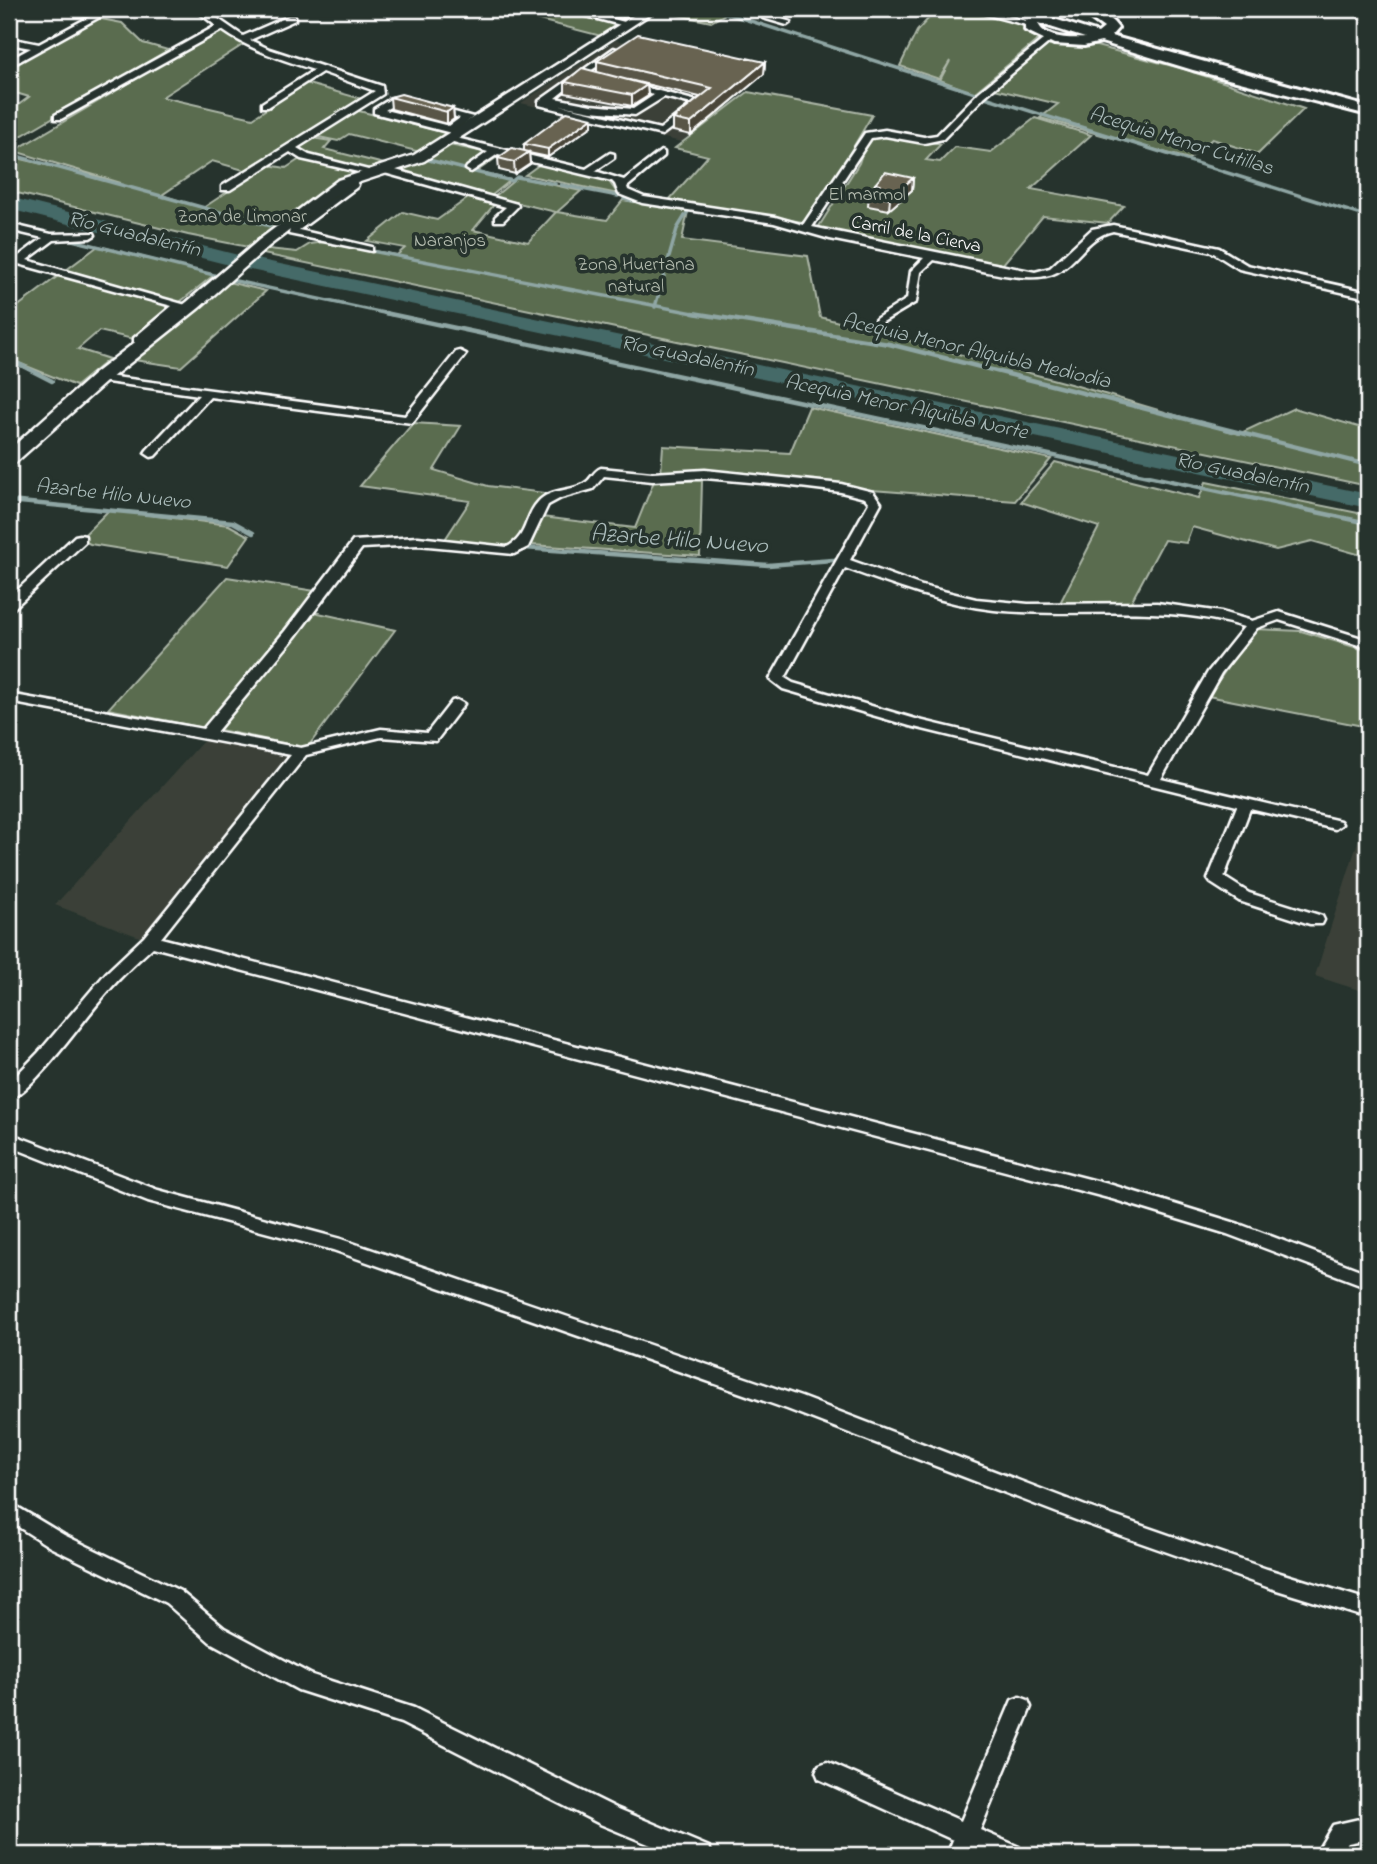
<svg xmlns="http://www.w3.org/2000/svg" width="1377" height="1864" viewBox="0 0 1377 1864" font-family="'Indie Flower',sans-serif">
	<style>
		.built { fill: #3a4138 }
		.green { fill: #5a6c4f; stroke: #acb6a7; stroke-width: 2 }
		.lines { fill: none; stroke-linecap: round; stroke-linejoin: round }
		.stream-far1 { stroke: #8fa6a4; stroke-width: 3.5 }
		.stream { stroke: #8fa6a4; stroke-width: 4.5 }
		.river { fill: #456a68; fill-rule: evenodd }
		.street-casing { stroke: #fff; stroke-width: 5 }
		.secondary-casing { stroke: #fff; stroke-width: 5 }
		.primary-casing { stroke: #fff; stroke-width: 6 }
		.street { fill: #26332d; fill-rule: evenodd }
		.secondary { fill: #26332d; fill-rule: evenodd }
		.primary { fill: #26332d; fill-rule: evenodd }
		.wall { fill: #595546; stroke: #fff; stroke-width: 2 }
		.shaded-wall { fill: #494539; stroke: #fff; stroke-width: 2 }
		.building { fill: #686351; stroke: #fff; stroke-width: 2 }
		.labels { text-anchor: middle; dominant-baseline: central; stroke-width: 7; stroke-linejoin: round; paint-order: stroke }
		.far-park-label { font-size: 19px; fill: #b5bdb0; stroke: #26332d }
		.far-street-label { font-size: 19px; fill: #fff; stroke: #26332d }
		.far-water-label { font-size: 21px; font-style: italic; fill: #abbcbb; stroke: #26332d }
		.water-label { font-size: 24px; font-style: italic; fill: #abbcbb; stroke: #26332d }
	</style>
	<rect width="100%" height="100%" fill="#26332d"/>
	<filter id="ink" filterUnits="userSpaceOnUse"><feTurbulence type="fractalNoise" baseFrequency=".0143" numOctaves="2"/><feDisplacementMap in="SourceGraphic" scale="14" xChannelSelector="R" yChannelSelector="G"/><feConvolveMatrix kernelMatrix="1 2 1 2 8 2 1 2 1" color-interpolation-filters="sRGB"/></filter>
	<g filter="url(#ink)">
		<g class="built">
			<path d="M 616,40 L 764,74 L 681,142 L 521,103 Z"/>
			<path d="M 204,740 L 301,752 L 150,941 L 55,905 Z"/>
			<path d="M 1360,835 L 1368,837 L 1368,993 L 1315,976 Z"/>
		</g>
		<g class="green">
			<path d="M 553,9 L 624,23 L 601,36 L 535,19 Z"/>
			<path d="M 662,9 L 713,9 L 727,13 L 711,22 L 657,11 Z"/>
			<path d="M 937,9 L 957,9 L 1021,21 L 1029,34 L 1039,39 L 974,93 L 940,80 L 950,61 L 939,79 L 900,66 L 917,31 Z"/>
			<path d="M 96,18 L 122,23 L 143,43 L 168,50 L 9,143 L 9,112 L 29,97 L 9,91 L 9,66 Z"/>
			<path d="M 221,29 L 244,44 L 162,97 L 253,118 L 305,83 L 362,99 L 247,171 L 212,161 L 162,195 L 203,208 L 268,165 L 286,168 L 303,157 L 359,174 L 336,183 L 248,247 L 188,235 L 9,191 L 9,156 L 121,183 L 14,151 Z"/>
			<path d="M 1048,43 L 1085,43 L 1184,69 L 1304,109 L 1258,154 L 1212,139 L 1189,159 L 1040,118 L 1058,104 L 994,89 Z"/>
			<path d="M 748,92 L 872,115 L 809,223 L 669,200 L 708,156 L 675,148 Z"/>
			<path d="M 355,110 L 450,134 L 420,152 L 349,134 L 338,141 L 314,136 Z"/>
			<path d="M 1035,118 L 1091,135 L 1031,189 L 1124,206 L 1108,223 L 1043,216 L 1003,264 L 816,231 L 859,163 L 868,135 L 891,134 L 941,144 L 926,160 L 940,162 L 955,147 L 991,152 Z"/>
			<path d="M 312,138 L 331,141 L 324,149 L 388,165 L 371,171 L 303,154 L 296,148 Z"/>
			<path d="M 449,145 L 500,155 L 476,172 L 511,180 L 491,196 L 396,172 Z"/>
			<path d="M 540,164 L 607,179 L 618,194 L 525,175 Z"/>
			<path d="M 518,177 L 581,191 L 557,212 L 607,220 L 623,200 L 688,211 L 682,240 L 808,256 L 820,317 L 1074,385 L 1239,434 L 1294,408 L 1362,428 L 1368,426 L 1368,486 L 263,254 L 268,249 L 297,252 L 310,244 L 325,242 L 397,255 L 405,248 L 367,241 L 403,212 L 437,220 L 471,196 L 498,200 L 473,230 L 528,242 L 556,212 L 494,197 Z"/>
			<path d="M 98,246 L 214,275 L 133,339 L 99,331 L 78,349 L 109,359 L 76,386 L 9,359 L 9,313 Z"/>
			<path d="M 228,282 L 266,291 L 181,367 L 134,360 Z"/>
			<path d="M 809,407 L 1051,459 L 1015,501 L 661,474 L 663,446 L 790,453 Z"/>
			<path d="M 413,423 L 461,426 L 434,470 L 488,486 L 545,493 L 523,544 L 509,551 L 442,544 L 470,501 L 360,486 Z"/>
			<path d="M 1055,462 L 1199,498 L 1206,482 L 1368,515 L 1368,557 L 1312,541 L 1276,550 L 1192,527 L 1186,543 L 1164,540 L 1131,602 L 1060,603 L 1099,527 L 1021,502 Z"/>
			<path d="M 654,481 L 702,481 L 700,556 L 531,545 L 542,517 L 635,528 Z"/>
			<path d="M 109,510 L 229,525 L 249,536 L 228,566 L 90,544 L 80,539 Z"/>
			<path d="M 227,577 L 315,591 L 204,728 L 108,709 Z"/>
			<path d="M 314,612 L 395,630 L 307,748 L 220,730 Z"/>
			<path d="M 1254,629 L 1301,631 L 1368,651 L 1368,727 L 1208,696 Z"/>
		</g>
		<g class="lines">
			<g class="stream-far1">
				<path d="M 713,9 L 978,94"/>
				<path d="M 985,97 L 1368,217"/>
				<path d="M 9,154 L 270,226"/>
				<path d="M 429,160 L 468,170"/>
				<path d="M 471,171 L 512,181 L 517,177 L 555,184"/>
				<path d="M 561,185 L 618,196"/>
				<path d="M 624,199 L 644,203"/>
				<path d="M 64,238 L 214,275"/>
				<path d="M 325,242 L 704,315"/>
				<path d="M 231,280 L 393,315"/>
				<path d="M 655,307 L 677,229 L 688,211 L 678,208"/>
			</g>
			<g class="stream">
				<path d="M 385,313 L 1368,523"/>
				<path d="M 693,313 L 889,344 L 1368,465"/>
				<path d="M 9,359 L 52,381"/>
				<path d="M 9,501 L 233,522 L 253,533"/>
				<path d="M 524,548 L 768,565 L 833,560"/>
			</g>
			<path class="river" d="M 9,197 L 242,256 L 1368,494 L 1368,508 L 241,268 L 9,209 Z"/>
			<g class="street-casing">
				<g id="street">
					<path d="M 104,9 L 114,9 L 9,67 L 9,60 L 31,48 L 9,44 L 9,38 L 39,44 Z"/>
					<path d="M 195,9 L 204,9 L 243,36 L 289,16 L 295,16 L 295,20 L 250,40 L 269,49 L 382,86 L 383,94 L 297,148 L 309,155 L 376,172 L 376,176 L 301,159 L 290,152 L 230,190 L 222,190 L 222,186 L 375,91 L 322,72 L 268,107 L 262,107 L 262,103 L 314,70 C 281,59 250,50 222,30 L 61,119 L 55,119 L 55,115 L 216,26 Z"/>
					<path d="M 561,9 L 575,9 L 632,24 L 628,27 Z"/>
					<path d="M 733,9 L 768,11 L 775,17 L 791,22 L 787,25 L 763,18 L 764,16 Z"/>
					<path d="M 966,9 L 980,9 L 1034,23 L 1030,26 Z"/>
					<path d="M 1110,9 L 1118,9 L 1109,22 L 1103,22 L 1102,20 Z"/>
					<path d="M 1049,35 L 1052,36 L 1052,40 L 985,96 L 943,139 L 924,143 L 885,136 L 871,138 L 812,227 L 1035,272 L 1050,268 L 1092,229 L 1113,225 L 1219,248 L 1247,265 L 1368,292 L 1368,298 L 1239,269 L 1212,252 L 1113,231 C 1087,236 1079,261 1057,272 C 1030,287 965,266 934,260 L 921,272 L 916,302 L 881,323 L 875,320 L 877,318 L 907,299 L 911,271 L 924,258 L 830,239 L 774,223 L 642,203 L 619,194 L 615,184 L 612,181 L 498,154 L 471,172 L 466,169 L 467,167 L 488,152 L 443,139 L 448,136 L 586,169 L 610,153 L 614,154 L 614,158 L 595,171 L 624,180 L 661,151 L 664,152 L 664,156 L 627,187 L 628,190 L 644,197 L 775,217 L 803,225 L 865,133 L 885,130 L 924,137 L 937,135 L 979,92 Z"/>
					<path d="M 614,48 L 617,49 L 617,53 L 587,73 L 593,75 L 593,79 L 581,77 L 555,98 L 591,105 L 633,109 L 654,95 L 626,88 L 624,86 L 629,83 L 704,103 L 662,135 L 539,105 L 539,101 ZM 664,97 L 692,104 L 660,129 L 560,105 L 591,111 L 635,115 Z"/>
					<path d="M 392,98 L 410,99 L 415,102 C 406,108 396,102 385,110 L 449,126 L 460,118 L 432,110 L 432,106 L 473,117 L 458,129 L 464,132 L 459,135 L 374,113 L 374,109 Z"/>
					<path d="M 385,167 L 517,204 L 518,206 L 503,221 L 495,221 L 495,217 L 506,207 L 381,172 L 380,170 Z"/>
					<path d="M 346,178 L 354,178 L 358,185 L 357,187 L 299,230 L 372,247 L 372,251 L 289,234 L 291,224 L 347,184 Z"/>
					<path d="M 9,224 L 51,234 L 94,233 L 95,235 L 90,238 L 54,240 L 27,260 L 186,305 L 146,339 L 151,342 L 149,344 L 134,342 L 134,338 L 172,306 L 15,263 L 15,259 L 43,238 L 9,230 Z"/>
					<path d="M 460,351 L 466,354 L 412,423 L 210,397 L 155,456 L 151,457 L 145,453 L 147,450 L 199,395 L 100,381 L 94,378 L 100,375 L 405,416 L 456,352 Z"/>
					<path d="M 601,468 L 652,473 L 705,470 L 841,484 L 873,492 L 881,503 L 850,560 L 922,586 L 976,599 L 1028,604 L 1157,603 L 1221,612 L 1252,621 L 1279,612 L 1368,640 L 1368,648 L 1279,620 L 1257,628 L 1221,673 L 1161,779 L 1340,821 L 1342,824 L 1335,829 L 1250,809 L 1224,877 L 1249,893 L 1322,916 L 1324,920 L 1322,924 L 1310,924 L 1239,901 L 1211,883 L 1208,879 L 1237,806 L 910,726 L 783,689 L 770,679 L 869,503 L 865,498 L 841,492 L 784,485 L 705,478 L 652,481 L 604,476 L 593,489 L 561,498 L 548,505 L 528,547 L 514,554 L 418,545 L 362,548 L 295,637 L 216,732 L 301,748 L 381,729 L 427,733 L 452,701 L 457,700 L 464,704 L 436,741 L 381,737 L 306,755 L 161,938 L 1112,1185 L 1239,1224 L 1368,1273 L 1368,1287 L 1227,1234 L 1112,1199 L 153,947 C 134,964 116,981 100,1001 C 82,1022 32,1093 9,1099 L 9,1083 L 39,1052 L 106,973 L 144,937 L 291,755 L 9,702 L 9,694 L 203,729 L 285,631 L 353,541 L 418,537 L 507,547 C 528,537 524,517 538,502 C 550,488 571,492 585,483 C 592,479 593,471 601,468 ZM 845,568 C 894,586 943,604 994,610 C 1078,619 1161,602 1244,627 L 1208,672 L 1148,775 L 919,720 L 793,683 L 785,678 Z"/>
					<path d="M 80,535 L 85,536 L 85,542 L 14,608 L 9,609 L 9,598 L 75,536 Z"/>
					<path d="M 9,1133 L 158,1190 L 341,1239 L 801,1397 L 1088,1507 L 1267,1569 L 1368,1600 L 1368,1618 L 1267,1587 L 1076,1520 L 787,1409 L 333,1250 L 148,1201 L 9,1146 Z"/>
					<path d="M 9,1502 L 64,1535 L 180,1591 L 224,1628 L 312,1675 L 414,1708 L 616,1808 L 709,1847 L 712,1855 L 675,1855 L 600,1824 L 401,1723 L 298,1690 L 210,1642 L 166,1603 L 50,1547 L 9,1521 Z"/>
					<path d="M 1020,1697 L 1028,1700 L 1031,1707 L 980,1830 L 1019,1847 L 1022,1855 L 986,1855 L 972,1849 L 969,1855 L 947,1855 L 953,1840 L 819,1779 L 816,1772 L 819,1765 L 827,1762 L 961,1821 L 1012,1700 Z"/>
					<path d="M 1368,1817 L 1368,1839 L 1348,1843 L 1339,1855 L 1315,1855 L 1333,1825 Z"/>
				</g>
			</g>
			<g class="secondary-casing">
				<path id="secondary" d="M 644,9 L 658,9 L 424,161 L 348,186 L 269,246 L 199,308 L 106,382 L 15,463 L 9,464 L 9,450 L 94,374 L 187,302 L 259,240 L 338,180 L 414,155 Z"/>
			</g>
			<g class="primary-casing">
				<path id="primary" d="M 998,9 C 1010,8 1020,11 1031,12 C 1036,13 1042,10 1047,9 C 1072,5 1103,6 1118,28 L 1111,36 L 1368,107 L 1368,115 L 1193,70 L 1101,42 L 1084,46 L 1054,44 L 1025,30 L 1026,20 ZM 1062,15 L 1089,17 L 1104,28 L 1098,33 L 1048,17 ZM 1038,23 L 1085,38 C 1071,39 1043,39 1038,23 Z"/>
			</g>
			<use href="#street" class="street"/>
			<use href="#secondary" class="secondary"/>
			<use href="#primary" class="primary"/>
		</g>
		<g class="wall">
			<path d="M 577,9 L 641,9 L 623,19 Z"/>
			<path d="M 597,61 L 765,62 L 764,74 L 691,135 L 673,131 L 673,119 L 700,97 L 629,80 L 647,85 L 648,96 L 632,106 L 565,93 L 565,82 L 597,72 Z"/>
			<path d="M 390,97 L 453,108 L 454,119 L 447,124 L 391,109 Z"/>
			<path d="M 592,118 L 592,126 L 548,157 L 529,153 L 530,164 L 515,174 L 499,170 L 498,158 L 524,151 L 524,144 Z"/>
			<path d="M 913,178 L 912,190 L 889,210 L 868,206 L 869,194 L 874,190 L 875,184 Z"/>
		</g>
		<g class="shaded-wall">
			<path d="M 623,9 L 641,9 L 623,19 Z"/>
			<path d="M 765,62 L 764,74 L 691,135 L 691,123 Z"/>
			<path d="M 647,85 L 648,96 L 632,106 L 632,95 Z"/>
			<path d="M 453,108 L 454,119 L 447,124 L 447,112 Z"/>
			<path d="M 592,118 L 592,126 L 548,157 L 548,149 Z"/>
			<path d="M 529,152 L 530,164 L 515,174 L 514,162 Z"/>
			<path d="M 913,178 L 912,190 L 889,210 L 890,198 Z"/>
		</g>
		<g class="building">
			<path d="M 638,34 L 765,62 L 691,123 L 673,119 L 712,88 L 597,61 Z"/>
			<path d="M 582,68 L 647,85 L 632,95 L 565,82 Z"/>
			<path d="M 401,94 L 453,108 L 447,112 L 390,97 Z"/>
			<path d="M 567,112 L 592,118 L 548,149 L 524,144 Z"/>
			<path d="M 512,148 L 529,152 L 514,162 L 498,158 Z"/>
			<path d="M 885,172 L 913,178 L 890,198 L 869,194 L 880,185 L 875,184 Z"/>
		</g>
	</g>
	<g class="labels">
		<g class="far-park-label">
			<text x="867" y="195">El marmol</text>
			<text x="242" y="217">Zona de Limonar</text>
			<text x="450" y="241">Naranjos</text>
			<text x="636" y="265">Zona Huertana<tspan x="636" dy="22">natural</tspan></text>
		</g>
		<g class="far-street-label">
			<text transform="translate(916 235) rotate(11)">Carril de la Cierva</text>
		</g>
		<g class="far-water-label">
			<text transform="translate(1181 142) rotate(17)">Acequia Menor Cutillas</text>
			<text transform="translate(134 235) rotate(14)">Río Guadalentín</text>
			<text transform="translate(976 352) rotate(13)">Acequia Menor Alquibla Mediodía</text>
			<text transform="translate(687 357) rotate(12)">Río Guadalentín</text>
			<text transform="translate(906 408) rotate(12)">Acequia Menor Alquibla Norte</text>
			<text transform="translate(1242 474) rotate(12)">Río Guadalentín</text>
			<text transform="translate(113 495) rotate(6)">Azarbe Hilo Nuevo</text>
		</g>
		<g class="water-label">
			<text transform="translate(679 541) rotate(4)">Azarbe Hilo Nuevo</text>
		</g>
	</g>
	<rect width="1377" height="1864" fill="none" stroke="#26332d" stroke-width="35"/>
	<rect x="18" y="18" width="1342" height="1829" fill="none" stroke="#fff" stroke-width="2.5" filter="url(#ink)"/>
</svg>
